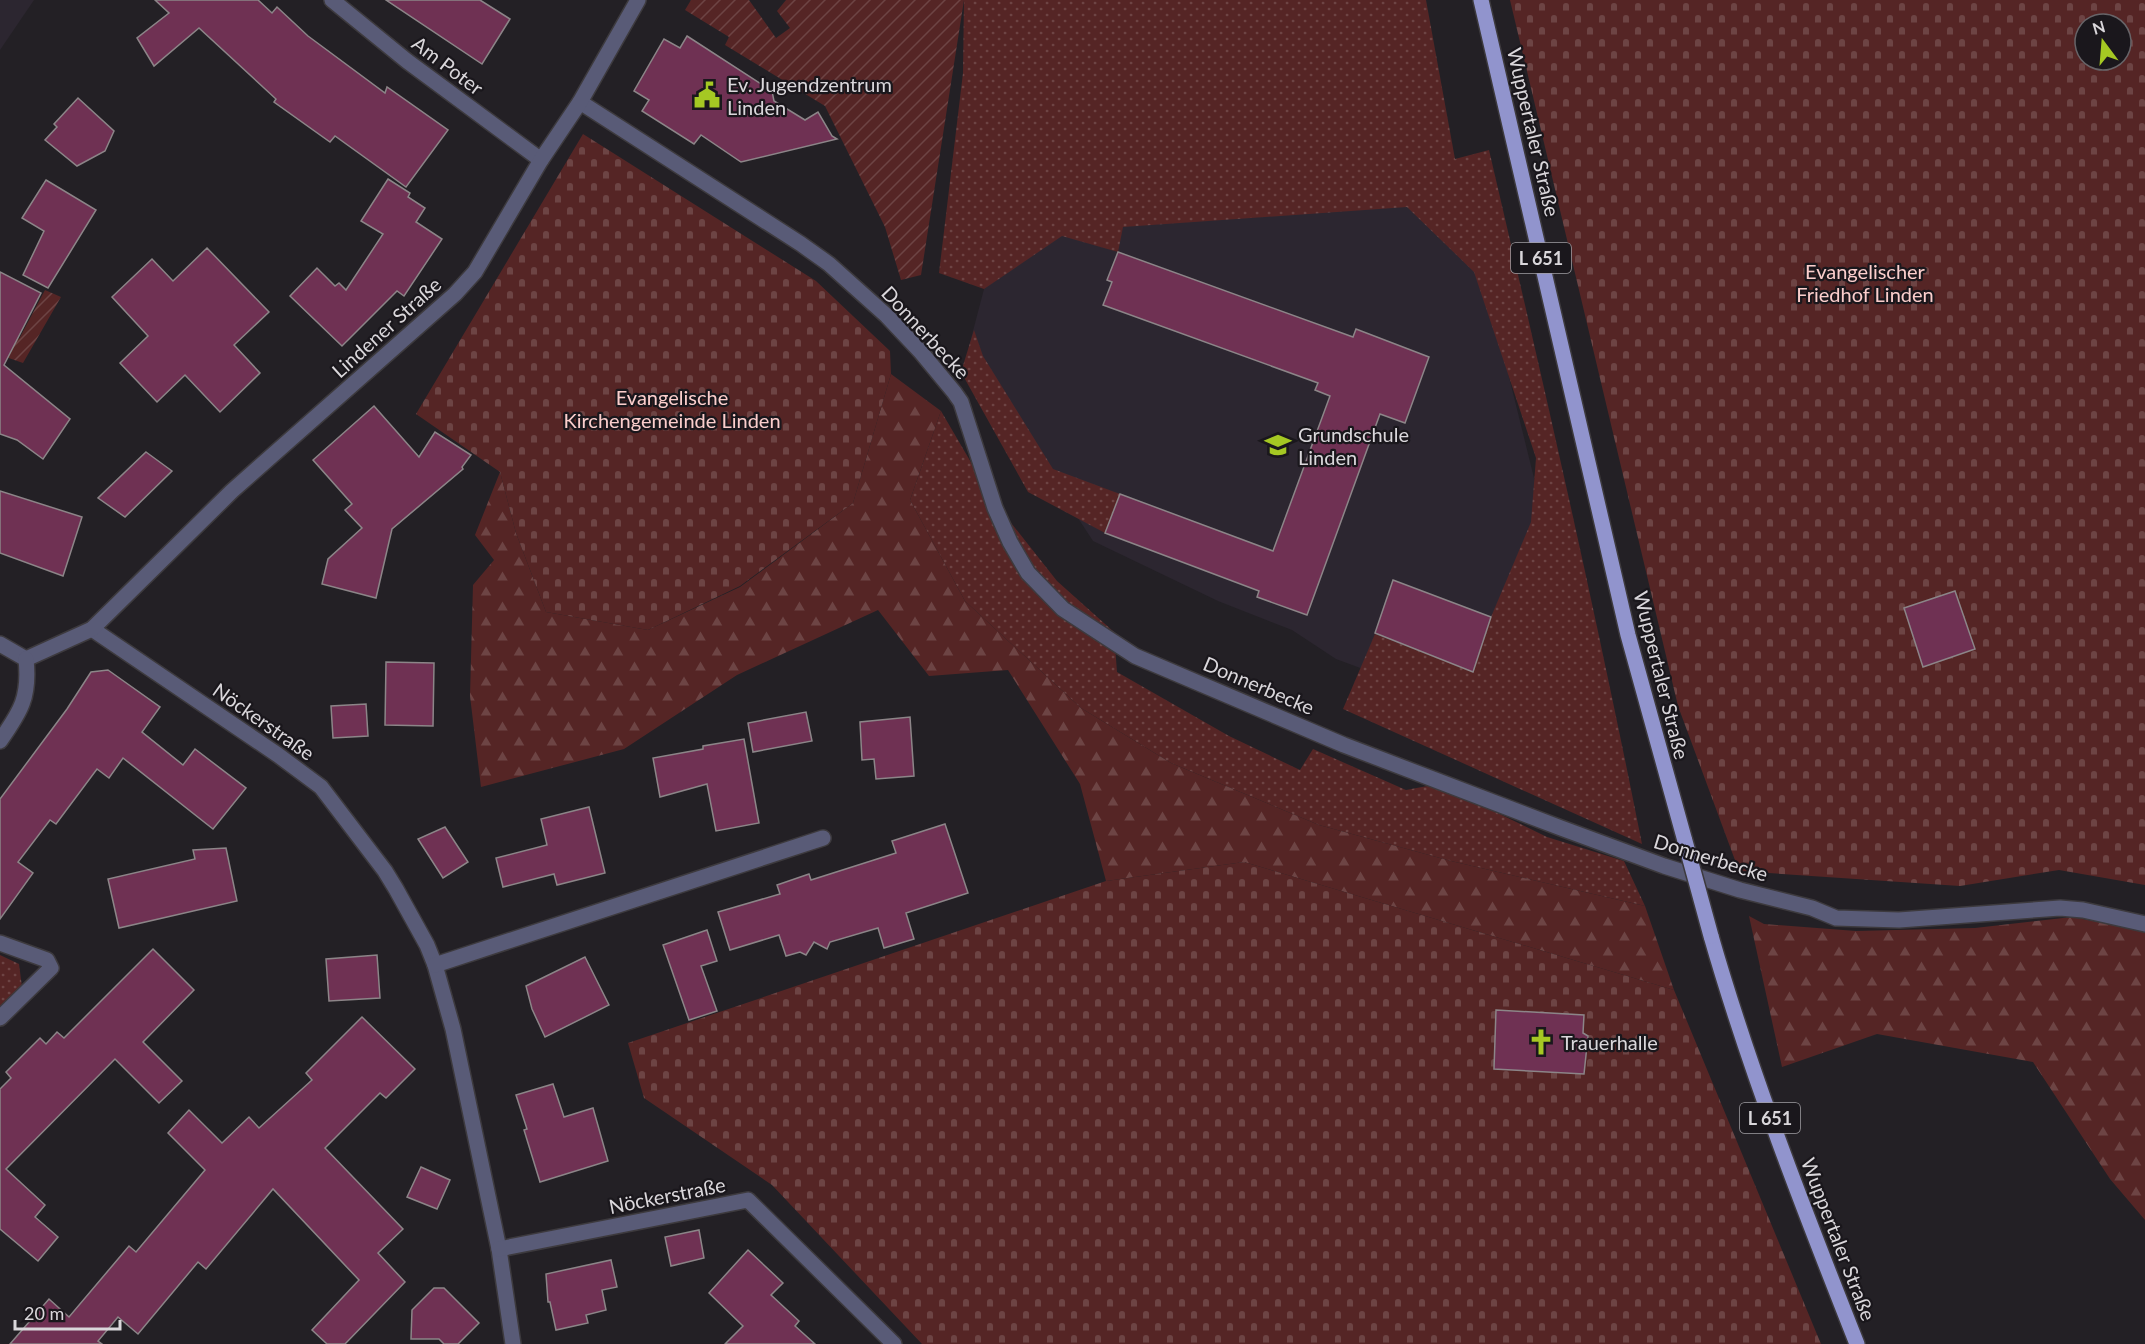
<svg xmlns="http://www.w3.org/2000/svg" width="2145" height="1344" viewBox="0 0 2145 1344" font-family="Lato,sans-serif">
	<style>
		.built { fill: #2c2630 }
		.grass { fill: url(#grass-dots) }
		.forest { fill: url(#forest-firs) }
		.cemetery { fill: url(#cemetery-stones); fill-rule: evenodd }
		.garden { fill: url(#garden-furrows) }
		.building { fill: #6f3153; stroke: #8c8588; stroke-width: 1.5 }
		.lines { fill: none; stroke-linecap: round; stroke-linejoin: round }
		.minor-casing { stroke: #3d3a3e; stroke-width: 18 }
		.major-casing { stroke: #3d3a3e; stroke-width: 18 }
		.minor { stroke: #595b77; stroke-width: 15 }
		.major { stroke: #9194cd; stroke-width: 15 }
		.major-bridge-casing { stroke: #3d3a3e; stroke-width: 18; stroke-linecap: butt }
		.major-bridge { stroke: #9194cd; stroke-width: 15 }
		.labels { text-anchor: middle; dominant-baseline: central; stroke-width: 4.5; stroke-linejoin: round; paint-order: stroke }
		.shield { fill: #1a171c; stroke: #a09da2; stroke-width: 1.5 }
		.shield-label { font-size: 18px; font-weight: bold; fill: #dad7db }
		.street-label { font-size: 20px; fill: #dad7db; stroke: #1a171c }
		.poi-label { font-size: 20px; fill: #dad7db; stroke: #1a171c; text-anchor: start }
		.park-label { font-size: 20px; fill: #fbcecc; stroke: #1a171c }
	</style>
	<defs>
		<pattern id="grass-dots" width="8" height="8" patternUnits="userSpaceOnUse" patternTransform="scale(1.5)"><rect width="8" height="8" fill="#552525"/><path d="M2 2h.1M6 6h.1" fill="none" stroke="#6d4444" stroke-width="1.8" stroke-linecap="round"/></pattern>
		<pattern id="forest-firs" width="22" height="20" patternUnits="userSpaceOnUse" patternTransform="scale(1.5)"><rect width="22" height="20" fill="#552525"/><path d="M5 1l3.5 6h-7zM16 11l3.5 6h-7z" fill="#6d4444"/></pattern>
		<pattern id="cemetery-stones" width="16" height="16" patternUnits="userSpaceOnUse" patternTransform="scale(1.5)"><rect width="16" height="16" fill="#552525"/><path d="M2 7V4a2 2 0 0 1 4 0v3zM10 15v-3a2 2 0 0 1 4 0v3z" fill="#6d4444"/></pattern>
		<pattern id="garden-furrows" width="10" height="10" patternUnits="userSpaceOnUse" patternTransform="scale(1.5)"><rect width="10" height="10" fill="#552525"/><path d="M-1 1l2-2M0 10L10 0M9 11l2-2" fill="none" stroke="#6d4444"/></pattern>
	</defs>
	<rect width="100%" height="100%" fill="#232025"/>
	<g class="built">
		<path d="M 0,0 L 34,0 L 0,50 Z"/>
		<path d="M 1455,159 L 1591,708 L 1530,731 L 1336,659 L 1292,630 L 1218,601 L 1093,541 L 968,350 L 984,289 L 1015,215 Z"/>
	</g>
	<g class="grass">
		<path d="M 964,0 L 1426,0 L 1455,159 L 1489,150 C 1543,381 1596,612 1642,844 L 1343,709 L 1375,634 L 1473,672 L 1491,617 L 1531,522 L 1536,458 L 1474,272 L 1407,207 L 1123,227 L 1118,252 L 1062,236 L 984,289 L 939,273 L 963,73 Z"/>
		<path d="M 974,330 L 983,356 L 1053,469 L 1120,494 L 1105,533 L 1028,492 L 961,372 Z"/>
		<path d="M 941,411 L 993,500 L 1057,581 L 1114,632 L 1117,672 L 1229,736 L 1300,770 L 1313,749 L 1406,790 L 1438,784 L 1547,837 L 1624,861 L 1645,906 L 1451,861 L 1319,825 L 1171,763 L 1081,708 L 965,601 L 910,500 Z"/>
		<path d="M 0,955 L 19,964 L 22,987 L 0,1008 Z"/>
	</g>
	<g class="forest">
		<path d="M 891,374 L 941,411 L 910,500 L 965,601 L 1081,708 L 1171,763 L 1319,825 L 1451,861 L 1645,906 L 1674,990 L 1244,862 L 1106,881 L 1080,784 L 1008,670 L 929,676 L 878,610 L 737,675 L 624,749 L 481,787 L 470,696 L 473,585 L 494,560 L 475,535 L 500,472 L 516,533 L 546,612 L 648,630 L 740,587 L 853,503 Z"/>
		<path d="M 1749,916 L 1764,924 L 1856,931 L 1975,928 L 2072,917 L 2145,931 L 2145,1220 L 2110,1179 L 2033,1062 L 1877,1034 L 1782,1067 Z"/>
	</g>
	<g class="cemetery">
		<path d="M 1510,0 L 2145,0 L 2145,885 L 2059,870 L 1960,886 L 1739,871 L 1678,706 ZM 2085,24 L 2121,24 L 2121,60 L 2085,60 Z"/>
		<path d="M 583,134 L 816,281 L 890,351 L 891,374 L 853,503 L 740,586 L 648,630 L 546,612 L 516,533 L 500,472 L 416,414 Z"/>
		<path d="M 1244,862 L 1674,990 L 1821,1344 L 922,1344 L 772,1185 L 644,1098 L 628,1043 L 1106,881 Z"/>
	</g>
	<g class="garden">
		<path d="M 691,0 L 749,0 L 776,38 L 790,28 L 777,11 L 786,0 L 964,0 L 921,275 L 901,280 L 885,227 L 825,106 L 725,45 L 729,37 L 685,10 Z"/>
		<path d="M 45,290 L 61,297 L 23,363 L 0,355 L 0,329 L 19,339 Z"/>
	</g>
	<g class="building">
		<path d="M 155,0 L 258,0 L 272,13 L 277,7 L 308,36 L 385,93 L 387,87 L 448,130 L 406,187 L 335,136 L 330,142 L 274,102 L 276,99 L 199,28 L 154,66 L 137,38 L 169,13 Z"/>
		<path d="M 386,0 L 480,0 L 510,19 L 482,64 Z"/>
		<path d="M 687,36 L 772,91 L 774,101 L 805,120 L 818,112 L 832,136 L 837,139 L 741,162 L 701,135 L 694,144 L 642,111 L 649,100 L 634,91 L 664,39 L 680,48 Z"/>
		<path d="M 78,98 L 114,131 L 105,151 L 77,166 L 45,140 L 57,127 L 54,124 Z"/>
		<path d="M 388,179 L 410,193 L 408,197 L 425,208 L 416,222 L 442,239 L 404,296 L 397,291 L 342,346 L 290,296 L 317,268 L 335,286 L 339,283 L 346,290 L 383,234 L 361,221 Z"/>
		<path d="M 46,180 L 96,210 L 48,288 L 23,275 L 44,231 L 22,218 Z"/>
		<path d="M 207,248 L 269,312 L 234,345 L 260,373 L 220,412 L 185,375 L 157,402 L 120,363 L 148,336 L 112,297 L 152,259 L 173,281 Z"/>
		<path d="M 1118,252 L 1353,337 L 1356,329 L 1429,357 L 1405,423 L 1380,414 L 1307,615 L 1257,597 L 1259,591 L 1105,533 L 1120,494 L 1273,551 L 1330,396 L 1315,390 L 1318,383 L 1103,305 L 1112,282 L 1107,280 Z"/>
		<path d="M 0,272 L 41,293 L 4,365 L 70,419 L 43,459 L 17,440 L 0,434 Z"/>
		<path d="M 374,406 L 419,457 L 435,432 L 471,455 L 462,467 L 463,469 L 392,529 L 376,598 L 322,584 L 328,559 L 362,528 L 345,510 L 352,504 L 313,460 Z"/>
		<path d="M 146,452 L 172,471 L 125,517 L 98,498 Z"/>
		<path d="M 0,491 L 82,517 L 63,576 L 0,553 Z"/>
		<path d="M 1393,580 L 1491,617 L 1473,672 L 1375,633 Z"/>
		<path d="M 1955,591 L 1975,649 L 1923,667 L 1904,608 Z"/>
		<path d="M 386,662 L 434,663 L 433,726 L 385,725 Z"/>
		<path d="M 108,670 L 160,707 L 142,732 L 183,765 L 195,749 L 246,788 L 213,829 L 123,758 L 109,778 L 97,769 L 56,824 L 50,820 L 18,862 L 33,873 L 0,919 L 0,799 L 67,709 L 91,672 Z"/>
		<path d="M 366,704 L 368,736 L 333,738 L 331,706 Z"/>
		<path d="M 806,712 L 812,741 L 753,752 L 748,723 Z"/>
		<path d="M 910,717 L 914,776 L 876,779 L 874,759 L 862,760 L 860,722 Z"/>
		<path d="M 744,739 L 759,823 L 716,831 L 707,784 L 660,797 L 653,758 L 703,749 L 703,746 Z"/>
		<path d="M 589,807 L 605,873 L 557,885 L 554,874 L 503,887 L 496,858 L 547,845 L 541,819 Z"/>
		<path d="M 945,824 L 968,893 L 906,913 L 914,939 L 884,948 L 878,928 L 830,942 L 827,949 L 814,942 L 806,955 L 800,952 L 786,956 L 779,935 L 730,950 L 718,912 L 780,894 L 777,885 L 809,874 L 811,880 L 896,853 L 892,841 Z"/>
		<path d="M 445,827 L 468,862 L 443,878 L 418,839 Z"/>
		<path d="M 226,848 L 237,901 L 119,928 L 108,879 L 195,859 L 193,850 Z"/>
		<path d="M 707,930 L 717,961 L 701,966 L 717,1011 L 689,1020 L 663,945 Z"/>
		<path d="M 153,949 L 194,990 L 143,1042 L 182,1081 L 159,1103 L 115,1059 L 6,1169 L 45,1205 L 35,1217 L 58,1237 L 38,1261 L 0,1229 L 0,1089 L 11,1078 L 6,1072 L 40,1038 L 46,1044 L 57,1032 L 64,1038 Z"/>
		<path d="M 377,955 L 380,998 L 329,1001 L 326,959 Z"/>
		<path d="M 585,957 L 609,1005 L 545,1037 L 532,1009 L 526,986 Z"/>
		<path d="M 1496,1010 L 1584,1015 L 1583,1033 L 1588,1036 L 1584,1074 L 1494,1069 Z"/>
		<path d="M 362,1017 L 415,1069 L 386,1098 L 380,1093 L 325,1148 L 403,1229 L 378,1253 L 405,1282 L 345,1344 L 327,1344 L 312,1330 L 359,1280 L 273,1189 L 206,1269 L 198,1262 L 138,1334 L 118,1317 L 98,1341 L 102,1344 L 10,1344 L 49,1299 L 69,1317 L 129,1246 L 136,1252 L 205,1170 L 168,1133 L 189,1110 L 222,1143 L 249,1117 L 259,1128 L 312,1080 L 306,1073 Z"/>
		<path d="M 553,1084 L 564,1117 L 593,1108 L 608,1161 L 540,1182 L 524,1130 L 527,1129 L 516,1095 Z"/>
		<path d="M 421,1167 L 450,1180 L 437,1209 L 407,1197 Z"/>
		<path d="M 699,1230 L 704,1258 L 671,1266 L 665,1237 Z"/>
		<path d="M 748,1250 L 783,1283 L 771,1295 L 799,1321 L 795,1326 L 815,1344 L 725,1344 L 743,1326 L 709,1293 Z"/>
		<path d="M 611,1260 L 617,1287 L 602,1290 L 606,1310 L 586,1315 L 588,1323 L 556,1330 L 550,1302 L 548,1302 L 546,1274 Z"/>
		<path d="M 434,1288 L 444,1288 L 479,1323 L 458,1344 L 444,1344 L 439,1339 L 411,1339 L 412,1310 Z"/>
	</g>
	<g class="lines">
		<g class="minor-casing">
			<g id="minor">
				<path d="M 332,0 L 407,61 L 541,160"/>
				<path d="M 580,102 L 801,244 L 829,264 L 887,316 L 920,351 L 954,392 L 961,402 L 995,508 L 1010,542 L 1028,573 L 1063,609 L 1135,656 L 1344,745 L 1561,828 L 1664,866 L 1740,890 L 1812,908 L 1836,918 L 1899,920 L 2060,908 L 2083,910 L 2145,924"/>
				<path d="M 92,629 L 278,755 L 321,787 L 385,871 L 396,889 L 427,945 L 435,965 L 453,1029 L 499,1249 L 513,1344"/>
				<path d="M 0,644 L 26,659"/>
				<path d="M 26,659 L 92,629 L 232,491 L 455,294 L 475,272 L 541,160 L 580,102 L 638,0"/>
				<path d="M 0,741 C 21,711 30,697 26,659"/>
				<path d="M 0,943 L 47,960 L 51,968 L 0,1018"/>
				<path d="M 435,965 L 823,838"/>
				<path d="M 499,1249 L 748,1200 L 894,1344"/>
			</g>
		</g>
		<g class="major-casing">
			<g id="major">
				<path d="M 1481,0 L 1628,635 L 1685,841"/>
				<path d="M 1711,936 C 1751,1075 1804,1210 1857,1344"/>
			</g>
		</g>
		<use href="#minor" class="minor"/>
		<use href="#major" class="major"/>
		<g class="major-bridge-casing">
			<path id="major-bridge" d="M 1685,841 L 1711,936"/>
		</g>
		<use href="#major-bridge" class="major-bridge"/>
	</g>
	<defs>
		<g id="civic-bare" transform="scale(2.07)"><path d="M-.6-6.5H3V-4.5H.6V-3L4-1V1h2V6H-6V1h2V-1L-.6-3ZM-1.2 2.5V6h2.4V2.5Z" fill="#a5c823" stroke="#1a171c" stroke-width="2.5" paint-order="stroke"/></g>
		<g id="school-bare" transform="scale(2.07)"><path d="M0-5L7-2L0 1L-7-2ZM-4 1L0 2.5L4 1V4Q0 6-4 4Z" fill="#a5c823" stroke="#1a171c" stroke-width="2.5" paint-order="stroke"/></g>
		<g id="church-bare" transform="scale(2.07)"><path d="M-1.2-6h2.4v3.5h3.3v2.4h-3.3V6h-2.4V-.1h-3.3v-2.4h3.3Z" fill="#a5c823" stroke="#1a171c" stroke-width="2.5" paint-order="stroke"/></g>
	</defs>
	<g fill-rule="evenodd">
		<use href="#civic-bare" x="707" y="95"/>
		<use href="#school-bare" x="1278" y="445"/>
		<use href="#church-bare" x="1541" y="1042"/>
	</g>
	<g class="labels">
		<g class="shield">
			<rect x="1511" y="243" width="60" height="30" rx="4.5"/>
			<rect x="1740" y="1103" width="60" height="30" rx="4.5"/>
		</g>
		<g class="shield-label">
			<text x="1541" y="258">L 651</text>
			<text x="1770" y="1118">L 651</text>
		</g>
		<g class="street-label">
			<text transform="translate(448 65) rotate(37)">Am Poter</text>
			<text transform="translate(1534 132) rotate(77)">Wuppertaler Straße</text>
			<text transform="translate(386 327) rotate(-42)">Lindener Straße</text>
			<text transform="translate(926 332) rotate(47)">Donnerbecke</text>
			<text transform="translate(1662 675) rotate(76)">Wuppertaler Straße</text>
			<text transform="translate(1259 685) rotate(23)">Donnerbecke</text>
			<text transform="translate(264 721) rotate(35)">Nöckerstraße</text>
			<text transform="translate(1711 857) rotate(17)">Donnerbecke</text>
			<text transform="translate(667 1195) rotate(-11)">Nöckerstraße</text>
			<text transform="translate(1839 1239) rotate(69)">Wuppertaler Straße</text>
		</g>
		<g class="poi-label">
			<text x="727" y="84">Ev. Jugendzentrum<tspan x="727" dy="23">Linden</tspan></text>
			<text x="1298" y="434">Grundschule<tspan x="1298" dy="23">Linden</tspan></text>
			<text x="1561" y="1042">Trauerhalle</text>
		</g>
		<g class="park-label">
			<text x="1865" y="271">Evangelischer<tspan x="1865" dy="23">Friedhof Linden</tspan></text>
			<text x="672" y="397">Evangelische<tspan x="672" dy="23">Kirchengemeinde Linden</tspan></text>
		</g>
	</g>
	<g transform="translate(2103 42) rotate(344)"><circle r="28" fill="#1a171c" stroke="#676468" stroke-width="1.5"/>
	<path d="M0-4.5L10 22L0 15L-10 22Z" fill="#a5c823"/>
	<text y="-9" font-size="16" font-weight="bold" text-anchor="middle" fill="#dad7db">N</text>
	</g>
	<path d="M15 1320v9h105v-9" fill="none" stroke="#dad7db" stroke-width="3"/>
	<text x="24" y="1320" font-size="18" fill="#dad7db" stroke="#1a171c" stroke-width="4.5" paint-order="stroke">20 m</text>
</svg>
